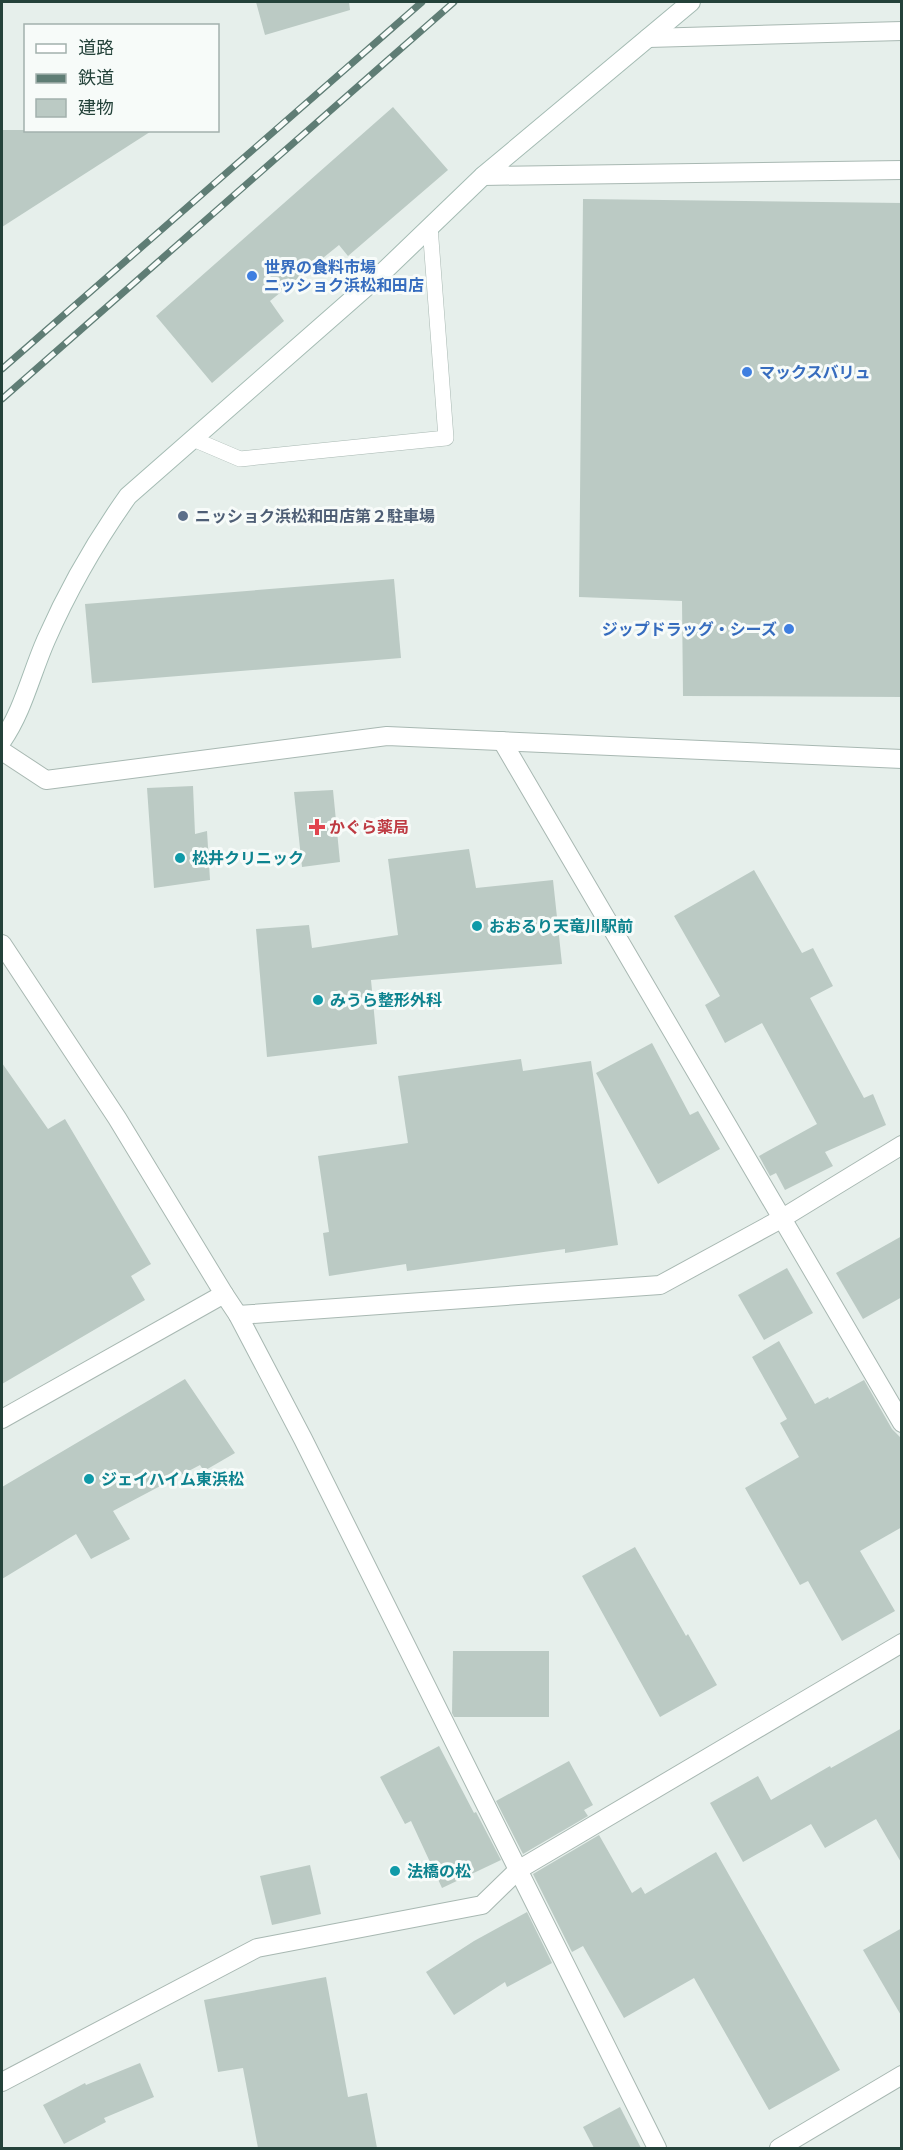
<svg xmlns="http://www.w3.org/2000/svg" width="903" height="2150" viewBox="0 0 903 2150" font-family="'Fira Sans Condensed','Noto Sans JP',sans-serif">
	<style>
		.building { fill: #bbcac4 }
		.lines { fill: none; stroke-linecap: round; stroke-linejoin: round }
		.lane-casing { stroke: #a8b8b2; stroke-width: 16 }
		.street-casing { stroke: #a8b8b2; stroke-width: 20 }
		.secondary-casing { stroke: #a4bbb3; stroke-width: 20 }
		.lane { stroke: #fff; stroke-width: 15 }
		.street { stroke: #fff; stroke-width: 18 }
		.secondary { stroke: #fff; stroke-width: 18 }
		.rail-casing { stroke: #5f7d75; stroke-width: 7 }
		.rail { stroke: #f7fbf9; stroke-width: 4.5; stroke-dasharray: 14; stroke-linecap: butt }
		.shop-dot { fill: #3f7fe0; stroke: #f7fbf9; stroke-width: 2 }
		.service-dot { fill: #5c6f8a; stroke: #f7fbf9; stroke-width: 2 }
		.health-dot { fill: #e0444e; stroke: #f7fbf9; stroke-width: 2 }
		.culture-dot { fill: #0f9aa8; stroke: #f7fbf9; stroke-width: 2 }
		.labels { text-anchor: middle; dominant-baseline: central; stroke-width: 6; stroke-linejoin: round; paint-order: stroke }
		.shop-label { font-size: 16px; font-weight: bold; fill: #366cbe; stroke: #f7fbf9; text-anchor: start }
		.service-label { font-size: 16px; font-weight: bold; fill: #4e5e75; stroke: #f7fbf9; text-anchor: start }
		.health-label { font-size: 16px; font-weight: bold; fill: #be3a42; stroke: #f7fbf9; text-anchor: start }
		.culture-label { font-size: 16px; font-weight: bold; fill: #0d838f; stroke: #f7fbf9; text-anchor: start }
	</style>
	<rect width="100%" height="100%" fill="#e6efeb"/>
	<g class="building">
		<path d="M 256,2 L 349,2 L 350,10 L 265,35 Z"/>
		<path d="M 393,107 L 448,170 L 348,256 L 339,245 L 270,301 L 284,321 L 212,383 L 156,316 Z"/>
		<path d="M 2,130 L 153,130 L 2,227 Z"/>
		<path d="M 583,199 L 902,203 L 902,697 L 683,696 L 682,601 L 579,597 Z"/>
		<path d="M 394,579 L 401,658 L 92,683 L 85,604 Z"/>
		<path d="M 193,786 L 195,834 L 207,831 L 210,880 L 154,888 L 147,788 Z"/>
		<path d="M 333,790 L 340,862 L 302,867 L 294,792 Z"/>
		<path d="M 469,849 L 476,888 L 553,880 L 562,964 L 371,980 L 377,1044 L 267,1057 L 256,929 L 309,925 L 312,948 L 398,935 L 388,859 Z"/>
		<path d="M 754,870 L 802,953 L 813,948 L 833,986 L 810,998 L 864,1098 L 873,1094 L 886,1125 L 825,1152 L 833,1166 L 785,1190 L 776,1173 L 770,1176 L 759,1156 L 817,1124 L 762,1023 L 725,1043 L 705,1005 L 720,996 L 674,916 Z"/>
		<path d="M 652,1043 L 690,1115 L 698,1111 L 720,1149 L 658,1184 L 596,1073 Z"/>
		<path d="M 521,1059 L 523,1071 L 591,1061 L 618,1245 L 565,1253 L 565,1249 L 407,1271 L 406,1264 L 329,1276 L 323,1233 L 329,1232 L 318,1156 L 408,1143 L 398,1076 Z"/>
		<path d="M 2,1063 L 48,1129 L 65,1119 L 151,1264 L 131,1276 L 145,1300 L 2,1384 Z"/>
		<path d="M 902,1236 L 902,1297 L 863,1319 L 836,1273 Z"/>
		<path d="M 787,1268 L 813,1313 L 764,1340 L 738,1295 Z"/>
		<path d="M 779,1341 L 815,1404 L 828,1397 L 829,1399 L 864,1380 L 892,1429 L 902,1439 L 902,1527 L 860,1551 L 895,1611 L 842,1641 L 808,1581 L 800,1585 L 745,1488 L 799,1457 L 780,1423 L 787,1419 L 752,1357 Z"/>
		<path d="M 185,1379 L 235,1453 L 204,1471 L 200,1465 L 113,1511 L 130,1539 L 91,1559 L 76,1534 L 2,1579 L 2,1487 Z"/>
		<path d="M 635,1547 L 686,1636 L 688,1634 L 717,1685 L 660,1717 L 582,1576 Z"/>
		<path d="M 453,1651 L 549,1651 L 549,1717 L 454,1717 L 452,1713 Z"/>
		<path d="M 902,1728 L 902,1864 L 876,1819 L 825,1848 L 811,1824 L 743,1862 L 710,1803 L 758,1776 L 771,1800 L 830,1766 L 831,1768 Z"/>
		<path d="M 439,1746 L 474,1813 L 476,1812 L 501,1860 L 442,1888 L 411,1821 L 405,1824 L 380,1777 Z"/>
		<path d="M 569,1761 L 593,1805 L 584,1810 L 588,1816 L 523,1854 L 496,1801 Z"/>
		<path d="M 599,1835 L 632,1893 L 641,1887 L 645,1894 L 716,1852 L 840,2070 L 769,2110 L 694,1978 L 624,2018 L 583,1946 L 572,1952 L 533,1874 Z"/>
		<path d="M 310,1865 L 321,1914 L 272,1925 L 260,1876 Z"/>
		<path d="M 527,1912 L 552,1963 L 507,1987 L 505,1982 L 454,2015 L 426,1972 L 474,1941 Z"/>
		<path d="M 902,1928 L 902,2017 L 863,1950 Z"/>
		<path d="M 326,1977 L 348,2097 L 367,2093 L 377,2148 L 258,2148 L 243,2068 L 218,2072 L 204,2000 Z"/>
		<path d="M 140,2063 L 154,2097 L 104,2118 L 106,2122 L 64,2144 L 43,2105 L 85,2083 L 86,2085 Z"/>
		<path d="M 620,2107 L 641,2148 L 594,2148 L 583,2127 Z"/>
	</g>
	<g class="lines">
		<g class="lane-casing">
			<path id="lane" d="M 193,439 L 240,459 L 446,438 L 430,226"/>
		</g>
		<g class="street-casing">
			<g id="street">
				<path d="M 648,38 L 902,31"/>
				<path d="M 483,176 L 902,170"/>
				<path d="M 502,741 L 902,1423"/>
				<path d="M 2,751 L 46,780 L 387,736 L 902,759"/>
				<path d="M 2,944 L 117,1118 L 224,1294 L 2,1419"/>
				<path d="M 224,1294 L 238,1315 L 303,1439 L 657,2148"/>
				<path d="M 238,1315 L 660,1285 L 781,1219 L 902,1145"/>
				<path d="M 2,2082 L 257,1948 L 482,1905 L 518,1870 L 902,1643"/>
				<path d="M 779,2148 L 902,2075"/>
			</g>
		</g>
		<g class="secondary-casing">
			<path id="secondary" d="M 2,741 C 23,711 31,674 46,640 C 68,590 96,541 128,496 L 380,275 L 483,176 L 691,2"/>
		</g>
		<use href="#lane" class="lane"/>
		<use href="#street" class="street"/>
		<use href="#secondary" class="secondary"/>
		<g class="rail-casing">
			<g id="rail">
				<path d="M 2,369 L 422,2"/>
				<path d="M 2,399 L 454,2"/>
			</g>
		</g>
		<use href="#rail" class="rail"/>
	</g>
	<g class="shop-dot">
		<circle cx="252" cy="276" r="6"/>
		<circle cx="747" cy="372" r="6"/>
		<circle cx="789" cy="629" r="6"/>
	</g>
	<circle class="service-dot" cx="183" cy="516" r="6"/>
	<path class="health-dot" d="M314 818h6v6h6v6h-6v6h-6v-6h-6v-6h6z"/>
	<g class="culture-dot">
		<circle cx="180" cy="858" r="6"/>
		<circle cx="477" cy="926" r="6"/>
		<circle cx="318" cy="1000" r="6"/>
		<circle cx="89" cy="1479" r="6"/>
		<circle cx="395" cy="1871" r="6"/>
	</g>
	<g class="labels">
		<g class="shop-label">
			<text x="264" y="267">世界の食料市場<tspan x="264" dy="18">ニッショク浜松和田店</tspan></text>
			<text x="759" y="372">マックスバリュ</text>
			<text x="777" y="629" text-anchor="end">ジップドラッグ・シーズ</text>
		</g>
		<g class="service-label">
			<text x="195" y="516">ニッショク浜松和田店第２駐車場</text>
		</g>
		<g class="health-label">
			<text x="329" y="827">かぐら薬局</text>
		</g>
		<g class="culture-label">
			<text x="192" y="858">松井クリニック</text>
			<text x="489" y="926">おおるり天竜川駅前</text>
			<text x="330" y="1000">みうら整形外科</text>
			<text x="101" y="1479">ジェイハイム東浜松</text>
			<text x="407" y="1871">法橋の松</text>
		</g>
	</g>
	<rect width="903" height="2150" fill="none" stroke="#24423a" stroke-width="6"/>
	<rect x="24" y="24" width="195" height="108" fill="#f7fbf9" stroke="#a3b1ad" stroke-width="1.5"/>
	<rect x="36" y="44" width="30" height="9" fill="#ffffff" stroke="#a3b1ad" stroke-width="1.5"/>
	<text x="78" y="54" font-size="18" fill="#24423a">道路</text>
	<rect x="36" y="74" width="30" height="9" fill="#5f7d75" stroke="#a3b1ad" stroke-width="1.5"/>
	<text x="78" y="84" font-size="18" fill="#24423a">鉄道</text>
	<rect x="36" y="99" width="30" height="18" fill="#bbcac4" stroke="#a3b1ad" stroke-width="1.5"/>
	<text x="78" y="114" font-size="18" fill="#24423a">建物</text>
</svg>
